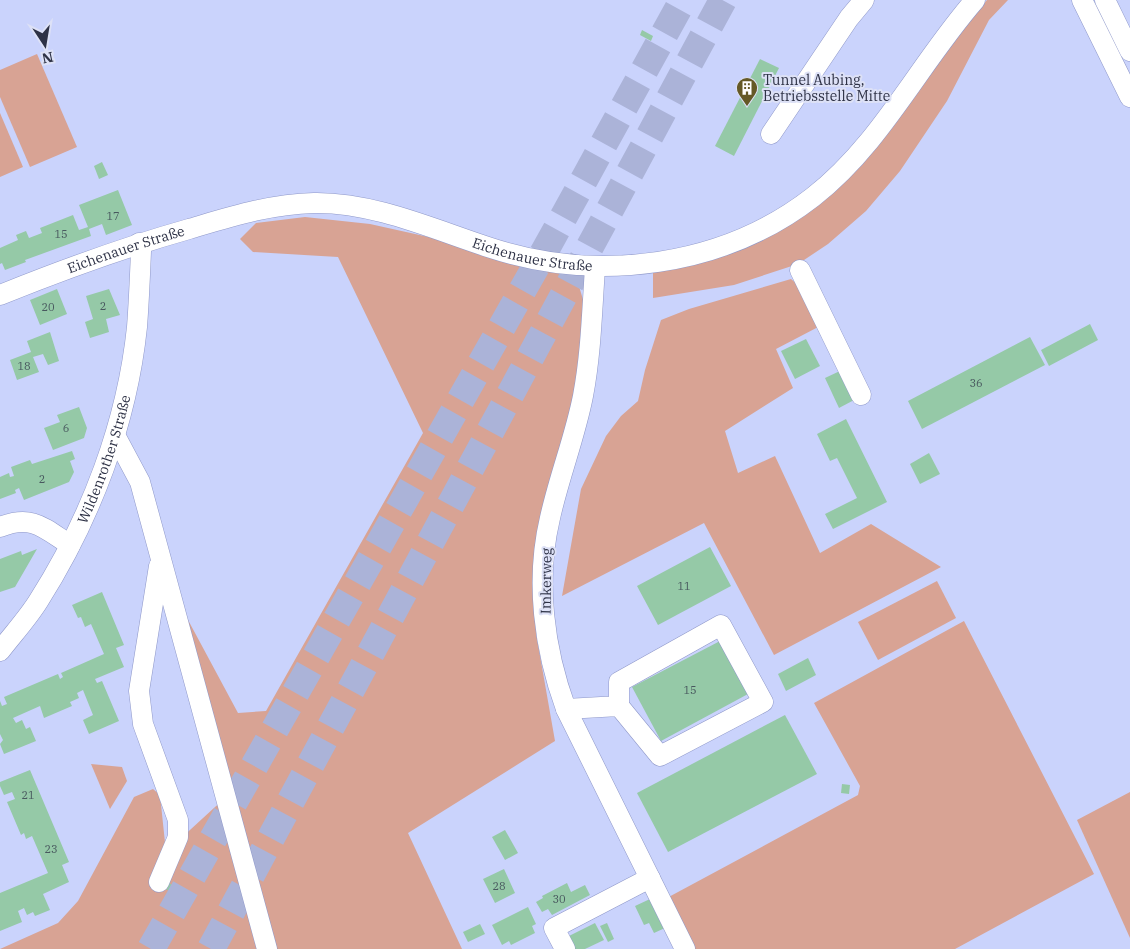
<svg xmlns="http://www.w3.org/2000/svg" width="1130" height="949" viewBox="0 0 1130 949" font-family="'IBM Plex Serif',serif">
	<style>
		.green { fill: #d8a394 }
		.building { fill: #95c9a7 }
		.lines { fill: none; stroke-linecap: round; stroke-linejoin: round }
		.highway-tunnel { stroke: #abb3d8; stroke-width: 28; stroke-dasharray: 28 14; stroke-linecap: butt }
		.minor-casing { stroke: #8f98c9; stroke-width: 21 }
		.minor { stroke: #fff; stroke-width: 20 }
		.labels { text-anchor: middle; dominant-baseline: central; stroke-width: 4; stroke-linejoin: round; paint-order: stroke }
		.number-label { font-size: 11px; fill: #48585e }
		.poi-label { font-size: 14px; fill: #2e3246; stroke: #dde1f6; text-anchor: start }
		.street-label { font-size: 14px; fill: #2e3246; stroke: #dde1f6 }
	</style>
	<rect width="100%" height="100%" fill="#cad3fc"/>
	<g class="green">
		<path d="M 987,0 L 1008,0 L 989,20 L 947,101 L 900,171 L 866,211 L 828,244 L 798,264 L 734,285 L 653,298 L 653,272 L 710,260 L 861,166 L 892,128 L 959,32 Z"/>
		<path d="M 37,54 L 77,147 L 30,167 L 0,97 L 0,70 Z"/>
		<path d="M 0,113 L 23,167 L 0,177 Z"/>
		<path d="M 305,217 L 370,224 L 433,238 L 548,272 L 569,273 L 576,276 L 584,303 L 579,384 L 539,523 L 534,558 L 536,633 L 555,741 L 408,833 L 462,949 L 0,949 L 58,923 L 78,901 L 134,797 L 153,789 L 160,795 L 166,852 L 227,796 L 173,592 L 238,713 L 266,711 L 423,433 L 338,257 L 253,252 L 240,239 L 256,223 Z"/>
		<path d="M 791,279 L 804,290 L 822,325 L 776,349 L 793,388 L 725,431 L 738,473 L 775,456 L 820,553 L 871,524 L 941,567 L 774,655 L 704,523 L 562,596 L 581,489 L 606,436 L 621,416 L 638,401 L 645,370 L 661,320 L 689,309 Z"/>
		<path d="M 937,581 L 956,618 L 878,660 L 858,622 Z"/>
		<path d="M 964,621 L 1094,874 L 955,949 L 690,949 L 665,899 L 858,795 L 860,786 L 814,703 Z"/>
		<path d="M 91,764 L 122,767 L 127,781 L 110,809 Z"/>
		<path d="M 1130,792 L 1130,938 L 1077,820 Z"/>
	</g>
	<g class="building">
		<path d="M 642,30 L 653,36 L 651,41 L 640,35 Z"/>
		<path d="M 760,59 L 779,68 L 734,156 L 715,146 Z"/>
		<path d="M 102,162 L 108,175 L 99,179 L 94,166 Z"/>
		<path d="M 118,190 L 132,225 L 106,235 L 102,224 L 89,229 L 91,236 L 25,260 L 26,262 L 5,270 L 2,263 L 0,264 L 0,248 L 18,240 L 16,235 L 26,231 L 29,238 L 42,233 L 40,228 L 73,215 L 79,230 L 88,227 L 79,205 Z"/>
		<path d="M 57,289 L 67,314 L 40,325 L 30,300 Z"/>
		<path d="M 109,289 L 120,315 L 106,319 L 109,332 L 90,338 L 85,322 L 93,319 L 86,296 Z"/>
		<path d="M 1090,324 L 1098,340 L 1049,366 L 1041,350 Z"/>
		<path d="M 50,332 L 59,361 L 48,365 L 43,354 L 33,357 L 39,372 L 17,380 L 10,360 L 31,352 L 27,341 Z"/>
		<path d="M 1030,337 L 1045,365 L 922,429 L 908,401 Z"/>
		<path d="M 806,339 L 820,366 L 795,379 L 781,351 Z"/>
		<path d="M 842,370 L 856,399 L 839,408 L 825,378 Z"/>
		<path d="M 79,407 L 87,428 L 84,438 L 53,450 L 44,428 L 60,422 L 57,415 Z"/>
		<path d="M 846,419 L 887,502 L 833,529 L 825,514 L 857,498 L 837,458 L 830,461 L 817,434 Z"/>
		<path d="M 72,451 L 75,459 L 70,461 L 74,472 L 69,482 L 24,500 L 19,488 L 15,490 L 16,493 L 0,499 L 0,477 L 9,473 L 10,477 L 14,476 L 11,467 L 30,460 L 32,464 Z"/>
		<path d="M 929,453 L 940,474 L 920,484 L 910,464 Z"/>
		<path d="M 710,547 L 731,586 L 658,625 L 637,586 Z"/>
		<path d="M 37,549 L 15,587 L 0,592 L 0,559 L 21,551 L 22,555 Z"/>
		<path d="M 102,592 L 124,645 L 116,648 L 124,667 L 95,679 L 97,683 L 102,681 L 119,721 L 89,734 L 83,720 L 93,715 L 83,690 L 77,693 L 79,698 L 70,702 L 72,706 L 44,718 L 40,706 L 13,718 L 16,723 L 22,720 L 26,729 L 30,727 L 36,741 L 4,754 L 0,744 L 3,740 L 0,734 L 0,701 L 2,706 L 7,704 L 4,697 L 58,674 L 60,679 L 63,677 L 61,673 L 104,654 L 91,624 L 85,627 L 81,617 L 78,618 L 72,605 Z"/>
		<path d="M 720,641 L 748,694 L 661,741 L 632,687 Z"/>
		<path d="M 808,658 L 816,675 L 786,691 L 778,674 Z"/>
		<path d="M 785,715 L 817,774 L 668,852 L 637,793 Z"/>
		<path d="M 30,770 L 69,862 L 62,865 L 69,882 L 43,894 L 50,910 L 35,916 L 33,912 L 27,915 L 24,908 L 18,911 L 22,922 L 0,931 L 0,893 L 48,873 L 32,836 L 26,839 L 24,833 L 21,835 L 7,802 L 15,799 L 12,792 L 4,795 L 0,786 L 0,782 Z"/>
		<path d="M 842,784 L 850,785 L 849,794 L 841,793 Z"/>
		<path d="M 505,830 L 518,853 L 505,860 L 492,837 Z"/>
		<path d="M 504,869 L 515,893 L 495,903 L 483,879 Z"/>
		<path d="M 169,883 L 180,890 L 176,896 L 166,889 Z"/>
		<path d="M 567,883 L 571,892 L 585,885 L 590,895 L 552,915 L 548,909 L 542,912 L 536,902 L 543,898 L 542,896 Z"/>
		<path d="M 650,899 L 665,928 L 654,933 L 649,923 L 644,925 L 635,906 Z"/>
		<path d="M 528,907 L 536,924 L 532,926 L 535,933 L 511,945 L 509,941 L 502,945 L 492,925 Z"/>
		<path d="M 595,923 L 604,940 L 585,949 L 575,949 L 569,936 Z"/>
		<path d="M 607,923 L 614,939 L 608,942 L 600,926 Z"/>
		<path d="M 480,924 L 485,934 L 468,942 L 463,932 Z"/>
	</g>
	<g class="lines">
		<g class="highway-tunnel">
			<path d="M 151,949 L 548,245 L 683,0"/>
			<path d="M 211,949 L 723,0"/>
		</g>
		<g class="minor-casing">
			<g id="minor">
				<path d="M 1082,0 L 1130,97"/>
				<path d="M 1105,0 L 1130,51"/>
				<path d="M 771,134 L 849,18 L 864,0"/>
				<path d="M 595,268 C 592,311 591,354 583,396 C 575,437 559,477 550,518 C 535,581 544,649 566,709 L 685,949"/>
				<path d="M 800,270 L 861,395"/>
				<path id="s1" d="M 0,295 C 62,270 125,247 189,229 C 230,217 270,204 314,203 C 374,202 435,230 491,248 C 598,283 723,267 813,197 C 881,144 919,64 975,0"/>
				<path d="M 116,437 L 140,482 L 267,949"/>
				<path d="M 0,527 C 32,514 44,528 70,545"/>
				<path id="s2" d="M 0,651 C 13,634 28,618 39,600 C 91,518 127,423 137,327 C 139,301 140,276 141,251 L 139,243"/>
				<path d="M 566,709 L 619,706 L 660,756 L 763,702 L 721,625 L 619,682 L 619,706"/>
				<path d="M 159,882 L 178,837 L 178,820 L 143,724 L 139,691 L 159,566"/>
				<path d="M 565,949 L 554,928 L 650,878"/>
			</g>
		</g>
		<use href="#minor" class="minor"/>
	</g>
	<defs>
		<g id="building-pin" transform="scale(1.125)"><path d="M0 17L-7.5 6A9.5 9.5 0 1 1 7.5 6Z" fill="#655926" stroke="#dde1f6"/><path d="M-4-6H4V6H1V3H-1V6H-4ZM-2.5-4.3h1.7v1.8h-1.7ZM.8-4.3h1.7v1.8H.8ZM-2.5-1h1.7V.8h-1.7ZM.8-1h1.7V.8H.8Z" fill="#fff"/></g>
	</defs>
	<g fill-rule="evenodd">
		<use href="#building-pin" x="747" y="88"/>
	</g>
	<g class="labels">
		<g class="number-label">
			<text x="113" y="216">17</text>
			<text x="61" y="234">15</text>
			<text x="103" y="306">2</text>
			<text x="48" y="307">20</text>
			<text x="24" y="366">18</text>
			<text x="976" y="383">36</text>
			<text x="66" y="428">6</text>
			<text x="42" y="479">2</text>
			<text x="684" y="586">11</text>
			<text x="690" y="690">15</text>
			<text x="28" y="795">21</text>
			<text x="51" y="849">23</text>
			<text x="499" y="886">28</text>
			<text x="559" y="899">30</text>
		</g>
		<g class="poi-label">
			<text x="763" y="80">Tunnel Aubing,<tspan x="763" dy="16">Betriebsstelle Mitte</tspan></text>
		</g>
		<g class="street-label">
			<text stroke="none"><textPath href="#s1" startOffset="134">Eichenauer Straße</textPath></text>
			<text stroke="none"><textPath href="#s1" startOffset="554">Eichenauer Straße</textPath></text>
			<text stroke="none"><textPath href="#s2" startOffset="220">Wildenrother Straße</textPath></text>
			<text transform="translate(546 581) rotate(-89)">Imkerweg</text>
		</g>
	</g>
	<g transform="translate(45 45) rotate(168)" stroke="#dde1f6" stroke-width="4" paint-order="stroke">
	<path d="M0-4L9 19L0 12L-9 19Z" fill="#2e3246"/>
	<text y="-8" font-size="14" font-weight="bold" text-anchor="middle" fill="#2e3246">N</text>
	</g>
</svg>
